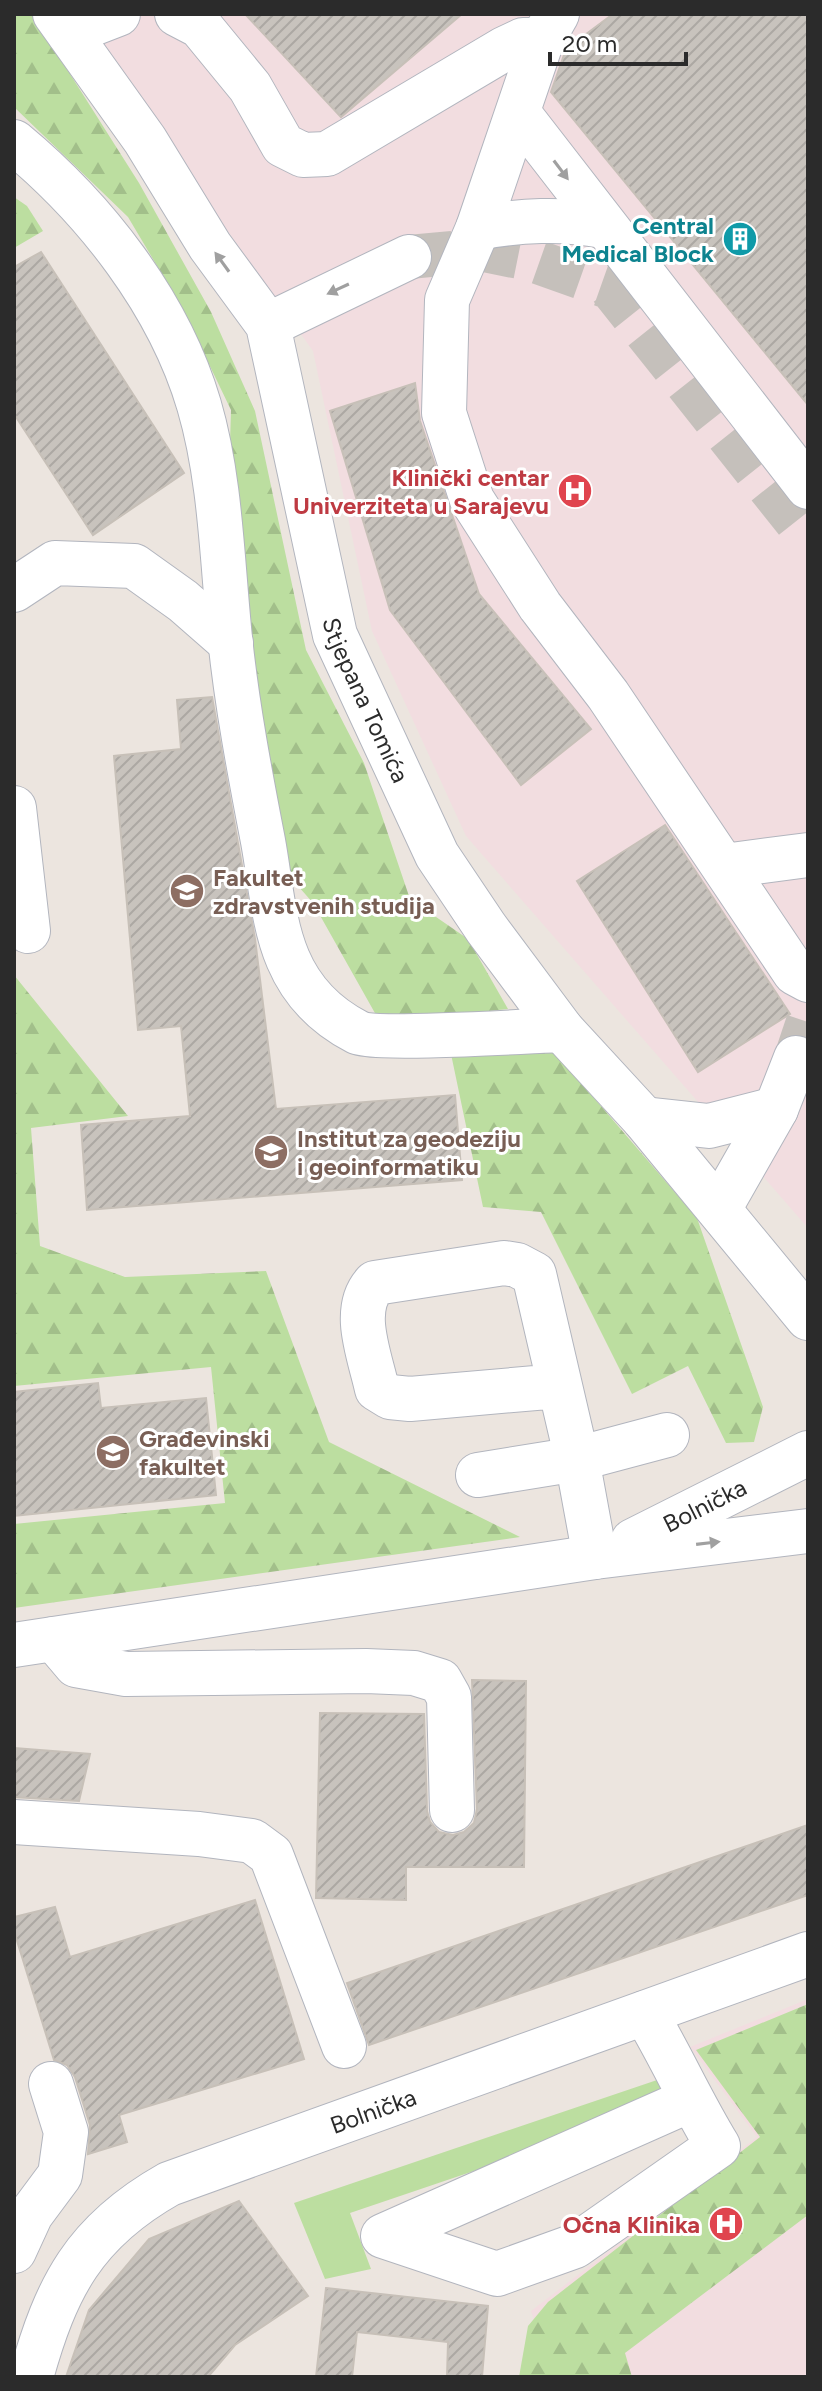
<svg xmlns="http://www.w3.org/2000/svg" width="822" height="2391" viewBox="0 0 822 2391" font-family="Figtree,sans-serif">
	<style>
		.medical { fill: #f2dde0 }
		.grass { fill: #bcdea0 }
		.forest { fill: url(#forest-firs) }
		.building { fill: url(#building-hatch); stroke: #c7c0b8; stroke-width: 2 }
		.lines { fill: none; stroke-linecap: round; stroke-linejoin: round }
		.minor-tunnel { stroke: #c5c0bb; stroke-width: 44; stroke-dasharray: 44 22; stroke-linecap: butt }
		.minor-casing { stroke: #b2b5be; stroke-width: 46 }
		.minor { stroke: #fff; stroke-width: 44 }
		.oneway { fill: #a0a0a0 }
		.labels { text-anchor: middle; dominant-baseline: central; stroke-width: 6; stroke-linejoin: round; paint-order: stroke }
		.culture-label { font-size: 24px; font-weight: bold; fill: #0d838f; stroke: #fff; text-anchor: end }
		.health-label { font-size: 24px; font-weight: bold; fill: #be3a42; stroke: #fff; text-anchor: end }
		.street-label { font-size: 24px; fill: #2b2b2b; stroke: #fff }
		.education-label { font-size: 24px; font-weight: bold; fill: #785e54; stroke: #fff; text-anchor: start }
	</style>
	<defs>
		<pattern id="forest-firs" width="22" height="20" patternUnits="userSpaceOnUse" patternTransform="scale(2)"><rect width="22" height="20" fill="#bcdea0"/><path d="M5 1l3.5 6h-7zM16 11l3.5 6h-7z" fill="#a2bf8a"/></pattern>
		<pattern id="building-hatch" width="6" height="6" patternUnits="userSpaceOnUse" patternTransform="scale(2)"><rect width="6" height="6" fill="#c8c3bd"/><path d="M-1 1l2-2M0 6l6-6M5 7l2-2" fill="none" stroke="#aca8a3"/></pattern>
	</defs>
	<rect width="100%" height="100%" fill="#ece5df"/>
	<g class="medical">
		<path d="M 73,14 L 808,14 L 808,1228 L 466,836 L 372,631 L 313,351 Z"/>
		<path d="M 808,1999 L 808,2377 L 551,2377 L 531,2311 L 757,2137 L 690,2047 Z"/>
	</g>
	<path class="grass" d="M 663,2078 L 664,2089 L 515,2157 L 350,2213 L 371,2269 L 325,2279 L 294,2203 Z"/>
	<g class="forest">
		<path d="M 14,14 L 32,14 L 139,183 L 211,312 L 255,411 L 306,650 L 364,763 L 410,899 L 468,939 L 508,1009 L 380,1022 L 313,903 L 277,862 L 228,509 L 231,410 L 182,308 L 128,217 L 14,107 Z"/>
		<path d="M 14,197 L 27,206 L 43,231 L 14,248 Z"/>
		<path d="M 14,975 L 128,1116 L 31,1128 L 40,1246 L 125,1277 L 266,1271 L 329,1442 L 520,1537 L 14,1608 L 14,1524 L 225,1503 L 211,1367 L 14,1386 Z"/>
		<path d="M 552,1049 L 697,1218 L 763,1407 L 754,1442 L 726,1443 L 688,1366 L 632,1394 L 541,1212 L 483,1207 L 451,1054 Z"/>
		<path d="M 808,2004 L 808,2215 L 625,2353 L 632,2377 L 519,2377 L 528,2326 L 548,2302 L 760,2137 L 696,2050 Z"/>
	</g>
	<g class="building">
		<path d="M 245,14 L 462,14 L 341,117 Z"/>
		<path d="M 613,14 L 808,14 L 808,405 L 551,92 L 566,49 Z"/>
		<path d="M 41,252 L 184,473 L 93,535 L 14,414 L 14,267 Z"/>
		<path d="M 415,383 L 420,421 L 479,594 L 591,729 L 521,785 L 390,610 L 330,411 Z"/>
		<path d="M 212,697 L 255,939 L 276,1109 L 455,1095 L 462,1180 L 87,1210 L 81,1125 L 190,1116 L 181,1026 L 138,1030 L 114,756 L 181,749 L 177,700 Z"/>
		<path d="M 665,825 L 790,1014 L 698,1072 L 577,881 Z"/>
		<path d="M 98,1383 L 101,1408 L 206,1398 L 216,1495 L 14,1516 L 14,1392 Z"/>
		<path d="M 472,1680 L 526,1681 L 524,1867 L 406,1867 L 406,1900 L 316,1898 L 320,1713 L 424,1714 L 427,1811 L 430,1822 L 439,1832 L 453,1835 L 464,1832 L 474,1823 L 477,1809 Z"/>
		<path d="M 14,1748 L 90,1754 L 79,1801 L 14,1797 Z"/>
		<path d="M 808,1825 L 808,1895 L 369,2045 L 347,1983 Z"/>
		<path d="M 255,1900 L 304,2059 L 119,2115 L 127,2142 L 88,2154 L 90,2125 L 75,2077 L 67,2065 L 54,2060 L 14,1931 L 14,1917 L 55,1907 L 70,1957 Z"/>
		<path d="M 239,2201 L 308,2296 L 235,2345 L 208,2377 L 66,2377 L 89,2310 L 149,2239 Z"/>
		<path d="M 326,2288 L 488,2306 L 482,2377 L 447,2377 L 448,2342 L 357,2332 L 352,2377 L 316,2377 Z"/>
	</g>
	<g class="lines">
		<g class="minor-tunnel">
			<path d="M 409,257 L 484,250 L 529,259 L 611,288 L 808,536"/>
			<path d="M 796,1058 L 808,1022"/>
		</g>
		<g class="minor-casing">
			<g id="minor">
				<path id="s1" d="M 55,14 L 145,140 L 210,246 L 268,325 L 335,635 L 437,855 L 486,928 L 562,1030 L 644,1119 L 808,1318"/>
				<path d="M 177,14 L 200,26 L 250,87 L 283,145 L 303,155 L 327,154 L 504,49 L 523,40 L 542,40"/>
				<path d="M 557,14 L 542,40 L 478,228 L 447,300 L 444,413 L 472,500 L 540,606 L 608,695 L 795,973 L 808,980"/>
				<path d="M 69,33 L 118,14"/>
				<path d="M 519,114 L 808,487"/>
				<path d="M 14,142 C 95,209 169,303 199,405 C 221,480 222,561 230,638 C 237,706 250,774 263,841 C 270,879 273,924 288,959 C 302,992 326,1016 357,1032 C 375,1041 531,1031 562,1030"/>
				<path d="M 478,228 C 522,220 560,218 604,226"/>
				<path d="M 268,325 L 409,257"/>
				<path d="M 14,590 L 55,563 L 134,566 L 183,601 L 231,643"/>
				<path d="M 14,808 L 28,931"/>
				<path d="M 724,866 L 808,855"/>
				<path d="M 644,1119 L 709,1126 L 776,1109"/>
				<path d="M 719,1209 L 776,1109 L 796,1058"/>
				<path d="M 559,1386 L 410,1399 L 390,1397 L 377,1389 C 370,1356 350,1310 375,1283 L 504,1263 L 517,1265 L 534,1274 L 577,1459 L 595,1557"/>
				<path d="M 478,1475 L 577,1459 L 667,1435"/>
				<path id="s2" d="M 633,1541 L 808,1453"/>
				<path d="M 54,1639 L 76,1665 L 126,1674 L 366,1671 L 414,1673 L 440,1681 L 449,1697 L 452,1810"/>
				<path d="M 14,1645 L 595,1557 L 808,1531"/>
				<path d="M 14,1822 L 199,1834 L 252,1841 L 271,1855 L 344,2046"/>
				<path d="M 645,2013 C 671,2056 691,2102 718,2146 L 575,2246 L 497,2274 L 383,2236 L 690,2100"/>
				<path d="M 14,2251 L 31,2214 L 60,2175 L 66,2132 L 51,2084"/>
				<path id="s3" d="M 31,2377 C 56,2287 84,2232 169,2184 L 808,1954"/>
			</g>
		</g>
		<use href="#minor" class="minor"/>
	</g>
	<defs><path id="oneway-solid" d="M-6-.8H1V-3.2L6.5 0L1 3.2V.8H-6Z" transform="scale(2)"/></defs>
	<g class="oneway">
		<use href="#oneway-solid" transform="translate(561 170) rotate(53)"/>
		<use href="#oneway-solid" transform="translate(222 262) rotate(-126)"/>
		<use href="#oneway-solid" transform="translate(338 289) rotate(155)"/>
		<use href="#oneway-solid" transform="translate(708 1543) rotate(-7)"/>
	</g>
	<defs>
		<g id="building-disc" transform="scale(1.8)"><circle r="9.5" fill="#0f9aa8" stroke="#fff"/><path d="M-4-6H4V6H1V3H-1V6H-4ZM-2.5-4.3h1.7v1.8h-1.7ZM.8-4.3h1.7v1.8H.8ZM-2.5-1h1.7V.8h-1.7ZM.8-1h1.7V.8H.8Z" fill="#fff"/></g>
		<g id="hospital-disc" transform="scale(1.8)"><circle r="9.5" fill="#e0444e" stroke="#fff"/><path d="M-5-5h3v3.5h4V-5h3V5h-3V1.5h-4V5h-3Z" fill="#fff"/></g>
		<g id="university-disc" transform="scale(1.8)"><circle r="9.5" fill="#8d6e63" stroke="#fff"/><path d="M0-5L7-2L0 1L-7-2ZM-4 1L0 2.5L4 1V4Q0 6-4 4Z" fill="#fff"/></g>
	</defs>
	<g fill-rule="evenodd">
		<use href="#building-disc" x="740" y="239"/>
		<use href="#hospital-disc" x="575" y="491"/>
		<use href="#university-disc" x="187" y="891"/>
		<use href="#university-disc" x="271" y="1152"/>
		<use href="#university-disc" x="113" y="1452"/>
		<use href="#hospital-disc" x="726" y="2224"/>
	</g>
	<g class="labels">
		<g class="culture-label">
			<text x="714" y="225">Central<tspan x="714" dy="28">Medical Block</tspan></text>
		</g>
		<g class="health-label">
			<text x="549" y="477">Klinički centar<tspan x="549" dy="28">Univerziteta u Sarajevu</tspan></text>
			<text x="700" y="2224">Očna Klinika</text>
		</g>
		<g class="street-label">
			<text stroke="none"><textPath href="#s1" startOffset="766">Stjepana Tomića</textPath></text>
			<text stroke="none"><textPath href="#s2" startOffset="80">Bolnička</textPath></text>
			<text stroke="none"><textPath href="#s3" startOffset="462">Bolnička</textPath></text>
		</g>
		<g class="education-label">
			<text x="213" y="877">Fakultet<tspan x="213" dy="28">zdravstvenih studija</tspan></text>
			<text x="297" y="1138">Institut za geodeziju<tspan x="297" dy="28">i geoinformatiku</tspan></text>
			<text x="139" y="1438">Građevinski<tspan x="139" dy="28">fakultet</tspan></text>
		</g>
	</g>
	<rect width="822" height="2391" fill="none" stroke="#2b2b2b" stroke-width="32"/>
	<path d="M550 52v12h136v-12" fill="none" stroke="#2b2b2b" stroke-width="4"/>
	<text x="562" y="52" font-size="24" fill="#2b2b2b" stroke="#ffffff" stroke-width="6" paint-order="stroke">20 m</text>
</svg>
